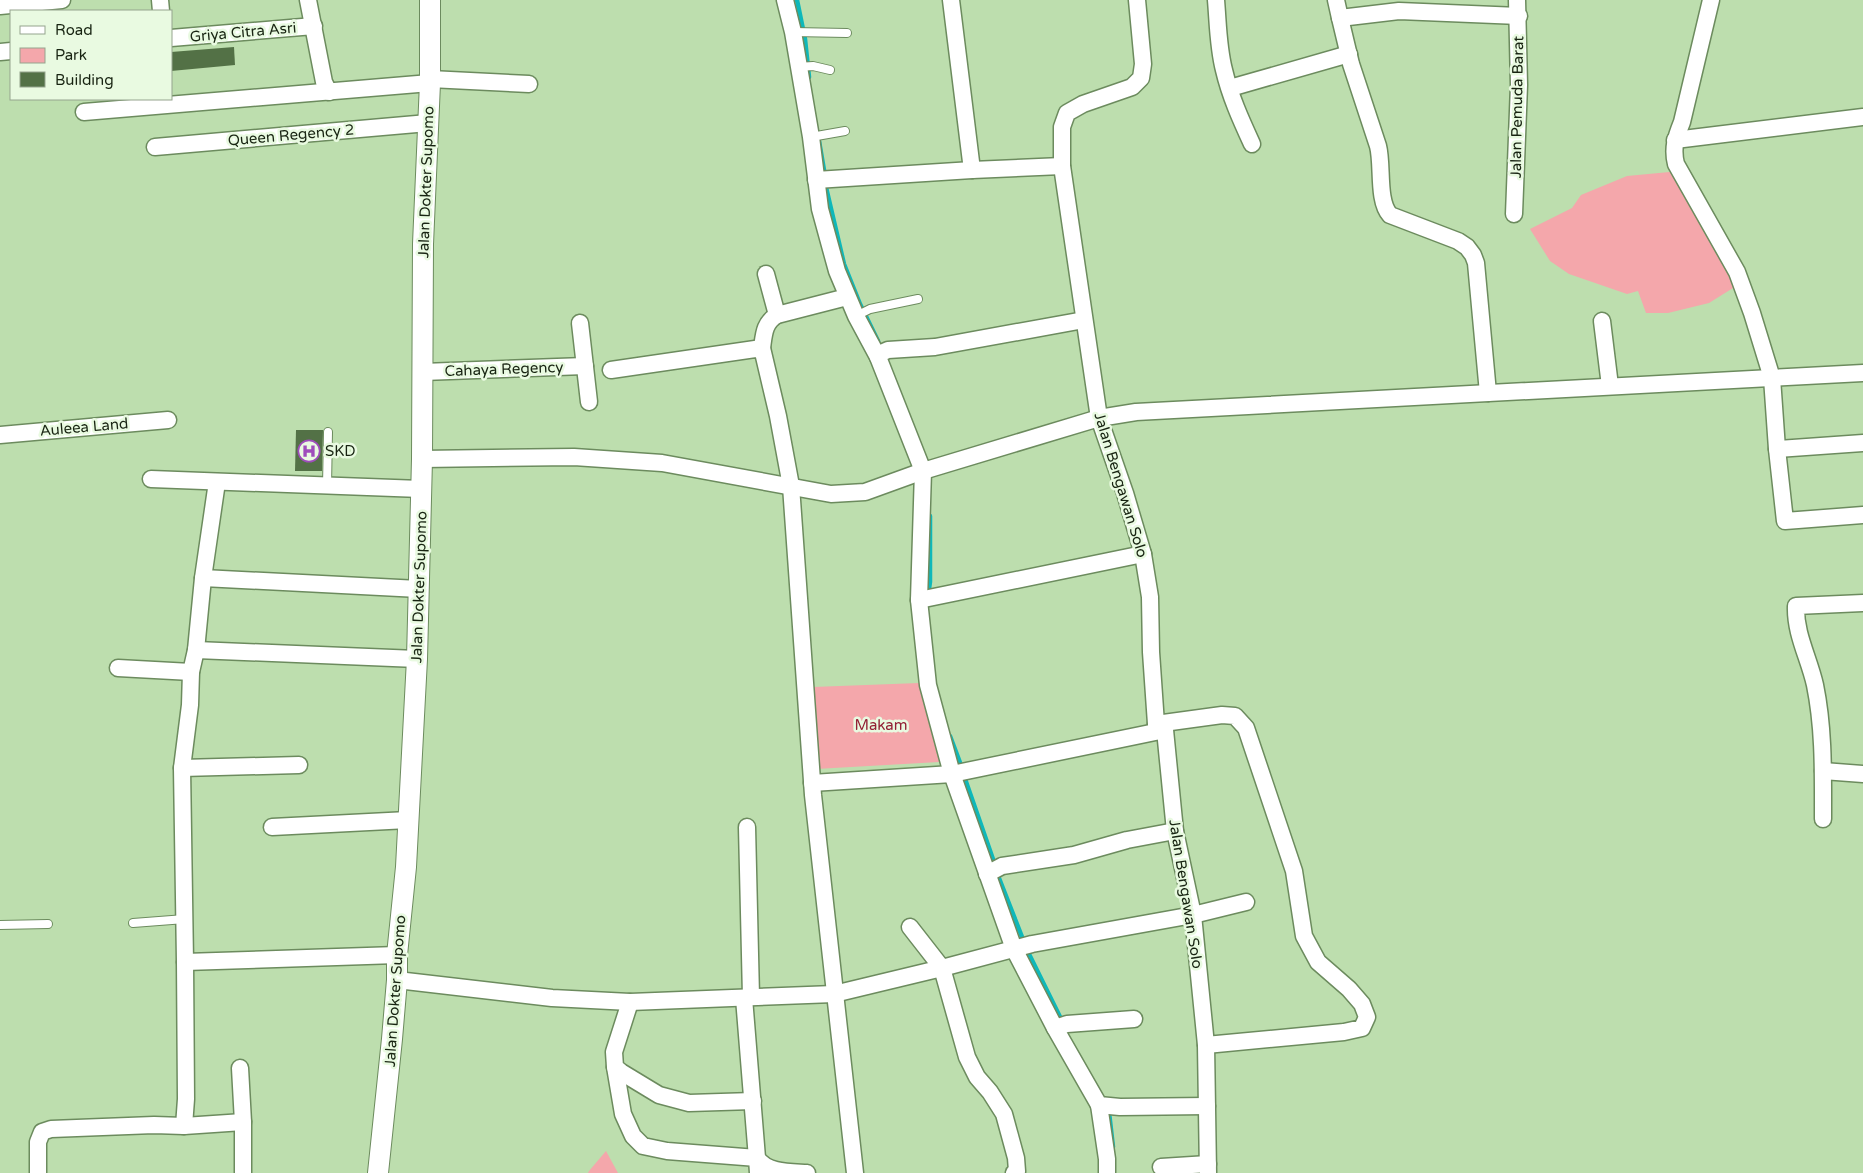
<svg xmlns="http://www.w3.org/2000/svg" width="1863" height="1173" viewBox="0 0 1863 1173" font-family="'Varela Round',sans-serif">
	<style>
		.green { fill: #f4a7ab }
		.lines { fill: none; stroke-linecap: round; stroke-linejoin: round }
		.stream { stroke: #0eb8ba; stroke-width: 4.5 }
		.building { fill: #537146 }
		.service-casing { stroke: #6c8b5e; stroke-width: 10 }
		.minor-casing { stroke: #6c8b5e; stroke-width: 19 }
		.tertiary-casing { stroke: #6c8b5e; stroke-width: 22 }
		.service { stroke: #fff; stroke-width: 8 }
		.minor { stroke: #fff; stroke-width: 16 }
		.tertiary { stroke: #fff; stroke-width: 20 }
		.labels { text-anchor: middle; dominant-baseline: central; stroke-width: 5; stroke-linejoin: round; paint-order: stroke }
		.street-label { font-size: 15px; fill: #182412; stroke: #e9fae1 }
		.poi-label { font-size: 15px; fill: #182412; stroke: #e9fae1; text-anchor: start }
		.park-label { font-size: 15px; fill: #932035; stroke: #e9fae1 }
	</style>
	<rect width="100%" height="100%" fill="#bddeae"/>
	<g class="green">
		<path d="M 1680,171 L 1741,283 L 1709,303 L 1668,313 L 1646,313 L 1638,291 L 1627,294 L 1569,274 L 1550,261 L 1530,229 L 1572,208 L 1581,195 L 1627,176 Z"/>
		<path d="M 919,683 L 939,762 L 816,769 L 813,687 Z"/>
		<path d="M 606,1151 L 618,1173 L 588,1173 L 589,1171 Z"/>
	</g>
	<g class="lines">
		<g class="stream">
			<path d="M 797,0 L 805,39 L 809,77"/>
			<path d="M 819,141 L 825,176"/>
			<path d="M 825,183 L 844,264 L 860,304 L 878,341"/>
			<path d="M 928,596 L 930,582 L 930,516"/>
			<path d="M 950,736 L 962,768"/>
			<path d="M 964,776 L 995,865"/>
			<path d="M 997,873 L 1024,942"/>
			<path d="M 1027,950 L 1062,1021"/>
			<path d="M 1109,1112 L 1113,1147"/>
		</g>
	</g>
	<g class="building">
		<path d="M 234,47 L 235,65 L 171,71 L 171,52 Z"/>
		<path d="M 296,430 L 323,430 L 322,471 L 295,471 Z"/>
	</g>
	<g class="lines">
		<g class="service-casing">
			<g id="service">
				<path d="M 793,32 L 847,33"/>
				<path d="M 798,67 L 813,66 L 830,70"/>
				<path d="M 811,137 L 845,131"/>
				<path d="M 856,316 L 870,309 L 918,299"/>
				<path d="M 327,486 L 328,432"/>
				<path d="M 133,923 L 185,919"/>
				<path d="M 0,925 L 48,924"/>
			</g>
		</g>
		<g class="minor-casing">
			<g id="minor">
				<path d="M 160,0 L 161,11"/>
				<path d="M 308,0 L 324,82 L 329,92"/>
				<path d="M 785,0 L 793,32 L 811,137 L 820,209 L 837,271 L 856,316 L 878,357 L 923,471 L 919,600 L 928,685 L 952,774 L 1014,949 L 1055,1028 L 1099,1105 L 1120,1107 L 1207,1106"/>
				<path d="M 951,0 L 972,170"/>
				<path d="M 1137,0 L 1143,64 L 1141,78 L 1132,87 L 1083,104 L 1067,113 L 1062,127 L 1062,166 L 1099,418 L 1125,493 L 1143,554 L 1150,597 L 1151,652 L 1156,724 L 1165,730 L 1175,831 L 1193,915 L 1206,1045 L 1208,1173"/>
				<path d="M 1216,0 C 1218,23 1218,47 1224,70 C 1230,96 1241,120 1252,144"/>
				<path d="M 1336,0 L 1340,18 L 1399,11 L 1519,16"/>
				<path d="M 1711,0 L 1682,122 C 1676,137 1672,148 1676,164 L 1737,272 L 1752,313 L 1772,378 L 1777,449 L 1785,521 L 1863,515"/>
				<path d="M 0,6 L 62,0"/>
				<path d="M 1340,18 L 1351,64 L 1378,146 C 1383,165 1377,201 1390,215 L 1458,241 L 1467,247 L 1473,255 L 1476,263 L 1488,393"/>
				<path d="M 171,38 L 314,26"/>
				<path d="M 0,52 L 11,51"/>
				<path d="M 430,79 L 529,84"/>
				<path d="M 1230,88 L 1349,54"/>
				<path d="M 84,112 L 430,83"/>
				<path d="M 1675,140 L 1863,117"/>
				<path d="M 155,147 L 428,123"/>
				<path d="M 816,180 L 972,170 L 1062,166"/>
				<path d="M 1514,214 L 1519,85 L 1517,0"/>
				<path d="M 766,274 L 777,315"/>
				<path d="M 1602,321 L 1610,386"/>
				<path d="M 580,323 L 589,402"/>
				<path d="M 762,348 C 764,334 764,323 777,315 L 847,297"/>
				<path d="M 878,357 L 879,354 L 888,350 L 935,347 L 1084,320"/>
				<path d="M 611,370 L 762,348 L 778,416 L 791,486 L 813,795 L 855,1173"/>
				<path d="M 423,372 L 585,366"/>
				<path d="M 0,435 L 168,420"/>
				<path d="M 1777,449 L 1863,443"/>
				<path d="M 422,459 L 574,457 L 662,463 L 831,494 L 865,492 L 923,471 L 1099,418 L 1136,412 L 1863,373"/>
				<path d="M 151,479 L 421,489"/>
				<path d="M 217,482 L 203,578 L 196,650 L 191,672 L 190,705 L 182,768 L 185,962 L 397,955"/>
				<path d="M 203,578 L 419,589"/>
				<path d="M 919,600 L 1143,554"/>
				<path d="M 196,650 L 417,659"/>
				<path d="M 118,668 L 191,672"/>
				<path d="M 1156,724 L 1222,715 L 1235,716 L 1246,728 L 1294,871 L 1304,936 L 1318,962 L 1349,989 L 1362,1004 L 1367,1017 L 1362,1028 L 1344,1032 L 1206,1045"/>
				<path d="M 182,768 L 299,765"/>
				<path d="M 1823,771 L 1863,774"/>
				<path d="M 812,783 L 952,774 L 1165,730"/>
				<path d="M 1823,819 C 1823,774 1824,729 1815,685 C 1809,658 1795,634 1796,606 L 1863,603"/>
				<path d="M 272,827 L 408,820"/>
				<path d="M 747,827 L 751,997"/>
				<path d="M 987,874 L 1002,866 L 1074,855 L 1127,840 L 1175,831"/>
				<path d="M 910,927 L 942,968 L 967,1057 L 977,1077 L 990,1092 L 1004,1114 L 1016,1158 L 1017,1171 L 1014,1173"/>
				<path d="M 397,980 L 552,998 L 630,1002 L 834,994 L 942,968 L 1032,944 L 1193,915 L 1246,902"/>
				<path d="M 744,998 L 757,1158 C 767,1173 789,1172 807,1173"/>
				<path d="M 630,1002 L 614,1052 L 615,1067 L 621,1072 L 659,1095 L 689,1103 L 753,1101"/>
				<path d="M 1055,1028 L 1067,1024 L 1134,1019"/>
				<path d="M 615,1067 L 623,1114 L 633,1136 L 643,1146 L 667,1151 L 757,1158 L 758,1173"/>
				<path d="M 240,1068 L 243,1122 L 243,1173"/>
				<path d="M 1099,1105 L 1107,1159 L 1107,1173"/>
				<path d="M 184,1126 L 243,1122"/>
				<path d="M 1161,1167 L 1208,1164"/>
				<path d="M 38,1173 L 38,1142 L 42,1132 L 51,1129 L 154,1125 L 184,1126 L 186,1099 L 185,962"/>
			</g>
		</g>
		<g class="tertiary-casing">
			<path id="tertiary" d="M 378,1173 L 392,1039 L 397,980 L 397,955 L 406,867 L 417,659 L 422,459 L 423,244 L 430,83 L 430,0"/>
		</g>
		<use href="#service" class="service"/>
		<use href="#minor" class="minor"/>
		<use href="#tertiary" class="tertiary"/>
	</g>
	<defs>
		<g id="hospital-ring" transform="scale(1.125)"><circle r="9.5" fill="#e9fae1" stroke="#9f4dbc" stroke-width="1.5"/><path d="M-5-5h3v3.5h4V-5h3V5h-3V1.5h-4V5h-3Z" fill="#9f4dbc"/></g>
	</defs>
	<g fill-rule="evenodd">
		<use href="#hospital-ring" x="309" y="451"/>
	</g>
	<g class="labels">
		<g class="street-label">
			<text transform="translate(243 32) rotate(-5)">Griya Citra Asri</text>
			<text transform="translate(1517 107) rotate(-89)">Jalan Pemuda Barat</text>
			<text transform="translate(291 135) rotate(-5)">Queen Regency 2</text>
			<text transform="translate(426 182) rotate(-88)">Jalan Dokter Supomo</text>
			<text transform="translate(504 369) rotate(-2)">Cahaya Regency</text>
			<text transform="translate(84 427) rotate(-5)">Auleea Land</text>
			<text transform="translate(1121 485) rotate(73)">Jalan Bengawan Solo</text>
			<text transform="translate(419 587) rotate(-88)">Jalan Dokter Supomo</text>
			<text transform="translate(1186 894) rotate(81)">Jalan Bengawan Solo</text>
			<text transform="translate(395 991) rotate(-86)">Jalan Dokter Supomo</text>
		</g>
		<g class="poi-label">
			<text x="325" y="451">SKD</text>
		</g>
		<g class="park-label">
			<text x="881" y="725">Makam</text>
		</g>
	</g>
	<rect x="10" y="10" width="162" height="90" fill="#e9fae1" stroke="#95a48e"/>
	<rect x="20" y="26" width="25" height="8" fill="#ffffff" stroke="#95a48e"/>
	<text x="55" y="35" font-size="15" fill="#182412">Road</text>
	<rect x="20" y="48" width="25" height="15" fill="#f4a7ab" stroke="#95a48e"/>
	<text x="55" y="60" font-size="15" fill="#182412">Park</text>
	<rect x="20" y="72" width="25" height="15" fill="#537146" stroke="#95a48e"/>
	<text x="55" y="85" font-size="15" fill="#182412">Building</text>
</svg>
